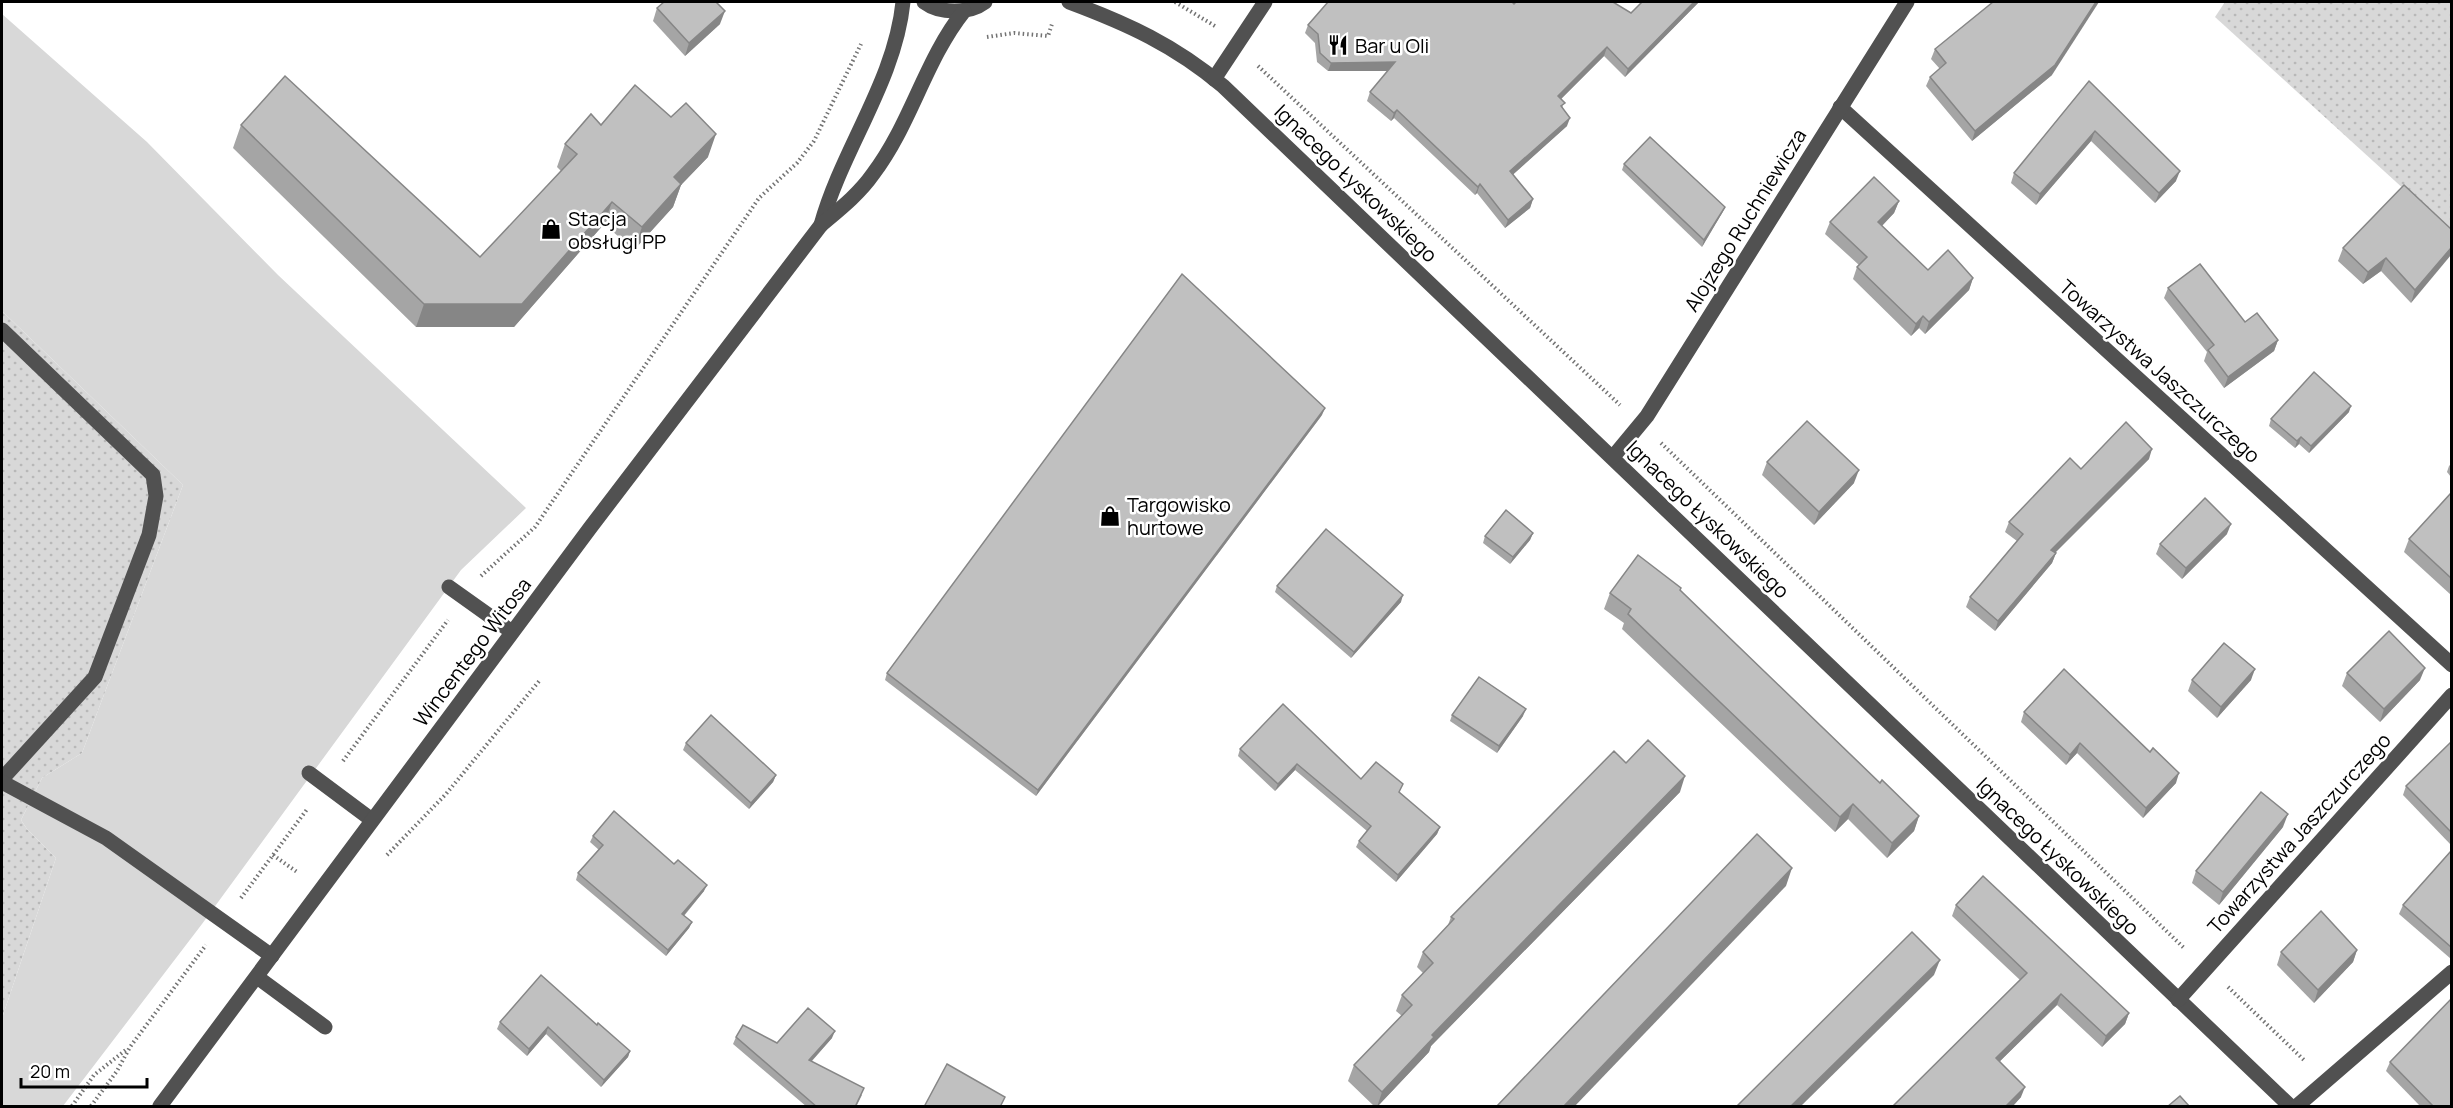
<svg xmlns="http://www.w3.org/2000/svg" width="2453" height="1108" viewBox="0 0 2453 1108" font-family="Manrope,sans-serif">
	<style>
		.grass { fill: #d8d8d8 }
		.park { fill: url(#park-dots) }
		.lines { fill: none; stroke-linecap: round; stroke-linejoin: round }
		.path { stroke: #737373; stroke-width: 4; stroke-dasharray: 1.5 3; stroke-linecap: butt }
		.minor { stroke: #515151; stroke-width: 15 }
		.wall { fill: #a5a5a5 }
		.shaded-wall { fill: #868686 }
		.building { fill: #c0c0c0; stroke: #868686; stroke-width: 1.5 }
		.labels { text-anchor: middle; dominant-baseline: central; stroke-width: 5; stroke-linejoin: round; paint-order: stroke }
		.poi-label { font-size: 20px; fill: #000; stroke: #fff; text-anchor: start }
		.street-label { font-size: 20px; fill: #000; stroke: #fff }
	</style>
	<defs>
		<pattern id="park-dots" width="8" height="8" patternUnits="userSpaceOnUse" patternTransform="scale(1.5)"><rect width="8" height="8" fill="#d8d8d8"/><path d="M2 2h.1M6 6h.1" fill="none" stroke="#b8b8b8" stroke-width="1.8" stroke-linecap="round"/></pattern>
	</defs>
	<rect width="100%" height="100%" fill="#fff"/>
	<path class="grass" d="M 2,14 L 147,142 L 278,275 L 526,508 L 461,570 L 202,924 L 63,1106 L 2,1106 L 2,1018 L 56,858 L 27,829 L 21,820 L 42,778 L 82,753 L 183,485 L 2,311 Z"/>
	<g class="park">
		<path d="M 2225,2 L 2451,2 L 2451,232 L 2215,17 Z"/>
		<path d="M 2,311 L 183,485 L 82,753 L 42,778 L 21,820 L 27,829 L 56,858 L 2,1018 Z"/>
	</g>
	<g class="lines">
		<g class="path">
			<path d="M 1175,2 L 1215,26"/>
			<path d="M 987,37 L 1014,33 L 1048,36 L 1052,24"/>
			<path d="M 1258,66 L 1620,405"/>
			<path d="M 1661,443 L 2184,948"/>
			<path d="M 481,576 L 535,527 L 759,198 L 797,163 L 814,141 L 861,44"/>
			<path d="M 343,761 L 448,620"/>
			<path d="M 273,855 L 297,872"/>
			<path d="M 387,855 L 446,794 L 540,680"/>
			<path d="M 241,898 L 308,808"/>
			<path d="M 2228,987 L 2305,1061"/>
			<path d="M 72,1106 L 94,1075 L 127,1049"/>
			<path d="M 91,1106 L 117,1071 L 130,1047 L 206,945"/>
		</g>
		<g class="minor">
			<path d="M 924,2 C 940,14 969,14 985,2"/>
			<path d="M 1069,2 C 1128,24 1174,45 1223,86 L 2290,1106"/>
			<path d="M 1214,79 L 1265,2"/>
			<path d="M 1840,107 L 2452,665"/>
			<path d="M 821,225 C 842,149 895,81 903,2"/>
			<path d="M 2,330 L 153,475 L 156,496 L 149,535 L 95,677 L 2,779"/>
			<path d="M 1613,457 L 1647,416 L 1907,2"/>
			<path d="M 449,587 L 512,632"/>
			<path d="M 309,773 L 372,820"/>
			<path d="M 2,782 L 106,838 L 272,956"/>
			<path d="M 257,977 L 325,1027"/>
			<path d="M 2178,1000 L 2452,695"/>
			<path d="M 160,1106 L 590,528 L 821,225 C 840,209 859,194 873,174 C 911,124 925,60 964,11"/>
			<path d="M 2297,1106 L 2452,972"/>
		</g>
	</g>
	<g class="wall">
		<path d="M 1699,2 L 1625,77 L 1604,56 L 1561,99 L 1567,126 L 1513,174 L 1533,199 L 1530,208 L 1505,228 L 1477,193 L 1475,195 L 1394,118 L 1391,121 L 1367,101 L 1370,92 L 1388,71 L 1328,71 L 1317,62 L 1315,43 L 1305,33 L 1308,25 L 1514,4 L 1631,13 Z"/>
		<path d="M 657,8 L 720,24 L 685,56 L 653,21 Z"/>
		<path d="M 1935,49 L 2052,75 L 1972,141 L 1926,86 L 1930,77 L 1940,69 L 1931,59 Z"/>
		<path d="M 2089,81 L 2176,181 L 2155,203 L 2091,141 L 2036,205 L 2011,183 L 2014,173 Z"/>
		<path d="M 241,125 L 480,257 L 561,171 L 557,167 L 565,144 L 601,125 L 708,157 L 681,185 L 673,207 L 634,250 L 604,224 L 514,327 L 416,327 L 233,148 Z"/>
		<path d="M 1624,164 L 1725,207 L 1722,213 L 1702,247 L 1622,170 Z"/>
		<path d="M 1899,201 L 1894,213 L 1882,226 L 1928,270 L 1973,278 L 1969,290 L 1925,334 L 1919,328 L 1911,336 L 1853,279 L 1857,267 L 1859,265 L 1825,234 L 1830,222 Z"/>
		<path d="M 2451,229 L 2411,303 L 2381,271 L 2363,284 L 2338,261 L 2343,248 Z"/>
		<path d="M 2168,288 L 2245,322 L 2278,340 L 2274,351 L 2224,388 L 2204,361 L 2207,352 L 2164,298 Z"/>
		<path d="M 2349,412 L 2309,453 L 2299,444 L 2295,448 L 2269,426 L 2271,419 Z"/>
		<path d="M 1322,415 L 1036,796 L 885,680 L 887,673 Z"/>
		<path d="M 2149,459 L 2055,552 L 2056,553 L 2052,563 L 1995,631 L 1966,607 L 1970,597 L 2017,541 L 2005,532 L 2009,522 L 2081,469 Z"/>
		<path d="M 1767,462 L 1854,483 L 1814,525 L 1762,475 Z"/>
		<path d="M 2451,464 L 2451,477 L 2447,472 L 2449,466 Z"/>
		<path d="M 2451,493 L 2451,595 L 2404,552 L 2409,539 Z"/>
		<path d="M 1533,533 L 1530,540 L 1510,564 L 1483,543 L 1485,536 Z"/>
		<path d="M 2227,534 L 2182,579 L 2156,554 L 2160,544 Z"/>
		<path d="M 1277,586 L 1401,602 L 1351,658 L 1275,592 Z"/>
		<path d="M 1681,588 L 1680,590 L 1880,783 L 1919,816 L 1914,831 L 1887,858 L 1848,819 L 1835,832 L 1622,629 L 1624,623 L 1604,609 L 1610,593 Z"/>
		<path d="M 2347,673 L 2420,680 L 2380,722 L 2342,686 Z"/>
		<path d="M 2192,680 L 2251,680 L 2217,718 L 2188,691 Z"/>
		<path d="M 2024,712 L 2150,752 L 2176,783 L 2143,818 L 2077,753 L 2066,765 L 2021,722 Z"/>
		<path d="M 1452,715 L 1523,716 L 1497,753 L 1450,721 Z"/>
		<path d="M 2451,742 L 2451,845 L 2403,795 L 2406,786 Z"/>
		<path d="M 686,743 L 776,775 L 773,782 L 749,809 L 683,750 Z"/>
		<path d="M 1240,749 L 1361,779 L 1399,793 L 1440,827 L 1437,834 L 1396,882 L 1356,847 L 1359,841 L 1367,831 L 1295,770 L 1275,791 L 1238,756 Z"/>
		<path d="M 1626,763 L 1680,792 L 1431,1046 L 1429,1052 L 1377,1107 L 1375,1107 L 1348,1081 L 1354,1065 L 1402,1016 L 1396,1011 L 1402,995 L 1423,973 L 1417,967 L 1423,952 L 1448,925 L 1451,917 Z"/>
		<path d="M 2283,827 L 2219,905 L 2192,883 L 2196,871 Z"/>
		<path d="M 593,836 L 704,891 L 684,916 L 692,922 L 689,928 L 666,956 L 576,880 L 578,873 L 599,850 L 590,842 Z"/>
		<path d="M 2451,851 L 2451,959 L 2399,914 L 2403,905 Z"/>
		<path d="M 1956,905 L 2129,1013 L 2125,1024 L 2102,1047 L 2057,1005 L 2000,1061 L 2021,1097 L 2012,1107 L 1892,1107 L 2020,980 L 1952,916 Z"/>
		<path d="M 2357,950 L 2353,962 L 2314,1003 L 2277,965 L 2281,952 Z"/>
		<path d="M 500,1022 L 597,1025 L 630,1051 L 628,1057 L 601,1087 L 546,1034 L 527,1056 L 497,1029 Z"/>
		<path d="M 736,1037 L 777,1043 L 832,1038 L 812,1061 L 862,1095 L 856,1107 L 807,1107 L 733,1044 Z"/>
		<path d="M 2390,1062 L 2451,1107 L 2421,1107 L 2386,1071 Z"/>
	</g>
	<g class="shaded-wall">
		<path d="M 1694,2 L 1699,2 L 1625,77 L 1628,69 Z"/>
		<path d="M 2096,2 L 2099,2 L 2052,75 L 1972,141 L 1975,131 Z"/>
		<path d="M 725,11 L 720,24 L 685,56 L 689,43 Z"/>
		<path d="M 1607,47 L 1604,56 L 1555,105 L 1558,96 Z"/>
		<path d="M 1395,62 L 1392,71 L 1328,71 L 1331,63 Z"/>
		<path d="M 1397,110 L 1394,118 L 1391,121 L 1394,113 Z"/>
		<path d="M 1570,118 L 1567,126 L 1507,180 L 1510,171 Z"/>
		<path d="M 2095,131 L 2091,141 L 2036,205 L 2040,194 Z"/>
		<path d="M 716,134 L 708,157 L 681,185 L 673,207 L 634,250 L 642,227 L 674,177 Z"/>
		<path d="M 2180,171 L 2176,181 L 2155,203 L 2159,193 Z"/>
		<path d="M 1480,184 L 1477,193 L 1475,195 L 1478,187 Z"/>
		<path d="M 1533,199 L 1530,208 L 1505,228 L 1508,220 Z"/>
		<path d="M 1899,201 L 1894,213 L 1874,234 L 1878,222 Z"/>
		<path d="M 612,202 L 604,224 L 514,327 L 416,327 L 424,304 Z"/>
		<path d="M 1725,207 L 1722,213 L 1702,247 L 1704,240 Z"/>
		<path d="M 2451,248 L 2451,255 L 2411,303 L 2415,290 Z"/>
		<path d="M 2386,258 L 2381,271 L 2363,284 L 2368,272 Z"/>
		<path d="M 1973,278 L 1969,290 L 1925,334 L 1929,322 Z"/>
		<path d="M 1923,316 L 1919,328 L 1911,336 L 1916,324 Z"/>
		<path d="M 2278,340 L 2274,351 L 2224,388 L 2228,377 Z"/>
		<path d="M 2351,406 L 2349,412 L 2309,453 L 2311,446 Z"/>
		<path d="M 1325,408 L 1322,415 L 1036,796 L 1038,790 Z"/>
		<path d="M 2301,437 L 2299,444 L 2295,448 L 2297,441 Z"/>
		<path d="M 2152,449 L 2149,459 L 2048,560 L 2051,550 Z"/>
		<path d="M 1859,470 L 1854,483 L 1814,525 L 1819,512 Z"/>
		<path d="M 2231,524 L 2227,534 L 2182,579 L 2186,568 Z"/>
		<path d="M 1533,533 L 1530,540 L 1510,564 L 1513,557 Z"/>
		<path d="M 2056,553 L 2052,563 L 1995,631 L 1998,621 Z"/>
		<path d="M 1403,595 L 1401,602 L 1351,658 L 1354,652 Z"/>
		<path d="M 2425,668 L 2420,680 L 2380,722 L 2384,709 Z"/>
		<path d="M 2255,669 L 2251,680 L 2217,718 L 2221,707 Z"/>
		<path d="M 1526,709 L 1523,716 L 1497,753 L 1499,746 Z"/>
		<path d="M 2080,743 L 2077,753 L 2066,765 L 2070,755 Z"/>
		<path d="M 1297,764 L 1295,770 L 1275,791 L 1278,784 Z"/>
		<path d="M 2179,773 L 2176,783 L 2143,818 L 2146,808 Z"/>
		<path d="M 776,775 L 773,782 L 749,809 L 751,803 Z"/>
		<path d="M 1685,776 L 1680,792 L 1431,1046 L 1429,1052 L 1377,1107 L 1382,1092 L 1432,1035 Z"/>
		<path d="M 1853,804 L 1848,819 L 1835,832 L 1840,817 Z"/>
		<path d="M 2288,814 L 2283,827 L 2219,905 L 2223,892 Z"/>
		<path d="M 1919,816 L 1914,831 L 1887,858 L 1892,843 Z"/>
		<path d="M 1440,827 L 1437,834 L 1396,882 L 1398,875 Z"/>
		<path d="M 1792,868 L 1786,886 L 1574,1107 L 1563,1107 Z"/>
		<path d="M 707,885 L 704,891 L 679,921 L 682,914 Z"/>
		<path d="M 692,922 L 689,928 L 666,956 L 668,950 Z"/>
		<path d="M 2357,950 L 2353,962 L 2314,1003 L 2318,990 Z"/>
		<path d="M 1940,960 L 1934,975 L 1800,1107 L 1790,1107 Z"/>
		<path d="M 2061,994 L 2057,1005 L 1992,1069 L 1996,1058 Z"/>
		<path d="M 2129,1013 L 2125,1024 L 2102,1047 L 2106,1036 Z"/>
		<path d="M 548,1027 L 546,1034 L 527,1056 L 529,1049 Z"/>
		<path d="M 835,1031 L 832,1038 L 807,1066 L 809,1060 Z"/>
		<path d="M 630,1051 L 628,1057 L 601,1087 L 604,1080 Z"/>
		<path d="M 2025,1087 L 2021,1097 L 2012,1107 L 2005,1107 Z"/>
	</g>
	<g class="building">
		<path d="M 664,2 L 716,2 L 725,11 L 689,43 L 657,8 Z"/>
		<path d="M 1328,2 L 1512,2 L 1514,4 L 1516,2 L 1613,2 L 1631,13 L 1642,2 L 1694,2 L 1628,69 L 1607,47 L 1558,96 L 1565,103 L 1561,106 L 1570,118 L 1510,171 L 1533,199 L 1508,220 L 1480,184 L 1478,187 L 1397,110 L 1394,113 L 1370,92 L 1395,62 L 1331,63 L 1320,53 L 1318,34 L 1308,25 Z"/>
		<path d="M 1993,2 L 2096,2 L 2055,65 L 1975,131 L 1930,77 L 1946,63 L 1935,49 Z"/>
		<path d="M 285,76 L 480,257 L 577,154 L 565,144 L 591,114 L 601,125 L 635,85 L 671,117 L 686,103 L 716,134 L 674,177 L 681,184 L 642,227 L 612,202 L 522,304 L 424,304 L 241,125 Z"/>
		<path d="M 2089,81 L 2180,171 L 2159,193 L 2095,131 L 2040,194 L 2014,173 Z"/>
		<path d="M 1650,137 L 1725,207 L 1704,240 L 1624,164 Z"/>
		<path d="M 1874,177 L 1899,201 L 1878,222 L 1928,270 L 1948,250 L 1973,278 L 1929,322 L 1923,316 L 1916,324 L 1857,267 L 1867,257 L 1830,222 Z"/>
		<path d="M 2404,185 L 2451,229 L 2451,248 L 2415,290 L 2386,258 L 2368,272 L 2343,248 Z"/>
		<path d="M 2200,264 L 2245,322 L 2257,313 L 2278,340 L 2228,377 L 2208,350 L 2214,345 L 2168,288 Z"/>
		<path d="M 1182,274 L 1325,408 L 1038,790 L 887,673 Z"/>
		<path d="M 2314,372 L 2351,406 L 2311,446 L 2301,437 L 2297,441 L 2271,419 Z"/>
		<path d="M 1807,421 L 1859,470 L 1819,512 L 1767,462 Z"/>
		<path d="M 2126,422 L 2152,449 L 2051,550 L 2056,553 L 1998,621 L 1970,597 L 2023,534 L 2009,522 L 2070,458 L 2081,469 Z"/>
		<path d="M 2451,493 L 2451,578 L 2409,539 Z"/>
		<path d="M 2205,498 L 2231,524 L 2186,568 L 2160,544 Z"/>
		<path d="M 1506,510 L 1533,533 L 1513,557 L 1485,536 Z"/>
		<path d="M 1326,529 L 1403,595 L 1354,652 L 1277,586 Z"/>
		<path d="M 1638,555 L 1681,588 L 1680,590 L 1880,783 L 1882,780 L 1919,816 L 1892,843 L 1853,804 L 1840,817 L 1628,614 L 1631,609 L 1610,593 Z"/>
		<path d="M 2389,631 L 2425,668 L 2384,709 L 2347,673 Z"/>
		<path d="M 2224,643 L 2255,669 L 2221,707 L 2192,680 Z"/>
		<path d="M 2064,669 L 2150,752 L 2153,748 L 2179,773 L 2146,808 L 2080,743 L 2070,755 L 2024,712 Z"/>
		<path d="M 1479,677 L 1526,709 L 1499,746 L 1452,715 Z"/>
		<path d="M 1283,704 L 1361,779 L 1376,762 L 1403,784 L 1399,792 L 1440,827 L 1398,875 L 1359,841 L 1371,826 L 1297,764 L 1278,784 L 1240,749 Z"/>
		<path d="M 711,715 L 776,775 L 751,803 L 686,743 Z"/>
		<path d="M 1648,740 L 1685,776 L 1432,1035 L 1434,1037 L 1382,1092 L 1354,1065 L 1412,1005 L 1402,995 L 1433,963 L 1423,952 L 1454,919 L 1451,917 L 1614,751 L 1626,763 Z"/>
		<path d="M 2451,742 L 2451,832 L 2406,786 Z"/>
		<path d="M 2261,792 L 2288,814 L 2223,892 L 2196,871 Z"/>
		<path d="M 614,811 L 674,864 L 678,860 L 707,885 L 682,914 L 692,922 L 668,950 L 578,873 L 603,845 L 593,836 Z"/>
		<path d="M 1757,834 L 1792,868 L 1563,1107 L 1496,1107 Z"/>
		<path d="M 2451,851 L 2451,947 L 2403,905 Z"/>
		<path d="M 1983,876 L 2129,1013 L 2106,1036 L 2061,994 L 1996,1058 L 2025,1087 L 2005,1107 L 1892,1107 L 2027,973 L 1956,905 Z"/>
		<path d="M 2321,911 L 2357,950 L 2318,990 L 2281,952 Z"/>
		<path d="M 1912,932 L 1940,960 L 1790,1107 L 1736,1107 Z"/>
		<path d="M 541,975 L 597,1025 L 598,1023 L 630,1051 L 604,1080 L 548,1027 L 529,1049 L 500,1022 Z"/>
		<path d="M 2451,999 L 2451,1107 L 2434,1107 L 2390,1062 Z"/>
		<path d="M 808,1008 L 835,1031 L 809,1060 L 864,1088 L 855,1107 L 817,1107 L 736,1037 L 743,1025 L 777,1043 Z"/>
		<path d="M 947,1064 L 1005,1097 L 1000,1107 L 924,1107 Z"/>
		<path d="M 2180,1096 L 2190,1107 L 2167,1107 Z"/>
	</g>
	<defs>
		<g id="restaurant-bare" transform="scale(1.62)"><path d="M-5-6h1v4h1v-4h1v4h1v-4h1v5L-1.5 .5V6h-2V.5L-5-1ZM5-6V6H3V1.5H1.5Q1.5-4 5-6Z" fill="#000" stroke="#fff" stroke-width="2.5" paint-order="stroke"/></g>
		<g id="shop-bare" transform="scale(1.62)"><path d="M-5-2.5h2.3a2.7 3.5 0 0 1 5.4 0H5L5.5 6h-11ZM-1.5-2.5h3a1.5 2.3 0 0 0-3 0Z" fill="#000" stroke="#fff" stroke-width="2.5" paint-order="stroke"/></g>
	</defs>
	<g fill-rule="evenodd">
		<use href="#restaurant-bare" x="1338" y="45"/>
		<use href="#shop-bare" x="551" y="229"/>
		<use href="#shop-bare" x="1110" y="516"/>
	</g>
	<g class="labels">
		<g class="poi-label">
			<text x="1355" y="45">Bar u Oli</text>
			<text x="568" y="218">Stacja<tspan x="568" dy="23">obsługi PP</tspan></text>
			<text x="1127" y="504">Targowisko<tspan x="1127" dy="23">hurtowe</tspan></text>
		</g>
		<g class="street-label">
			<text transform="translate(1356 183) rotate(44)">Ignacego Łyskowskiego</text>
			<text transform="translate(1745 220) rotate(-58)">Alojzego Ruchniewicza</text>
			<text transform="translate(2160 371) rotate(42)">Towarzystwa Jaszczurczego</text>
			<text transform="translate(1708 519) rotate(44)">Ignacego Łyskowskiego</text>
			<text transform="translate(472 652) rotate(-53)">Wincentego Witosa</text>
			<text transform="translate(2299 833) rotate(-48)">Towarzystwa Jaszczurczego</text>
			<text transform="translate(2058 856) rotate(44)">Ignacego Łyskowskiego</text>
		</g>
	</g>
	<rect width="2453" height="1108" fill="none" stroke="#000000" stroke-width="6"/>
	<path d="M21 1078v9h126v-9" fill="none" stroke="#000000" stroke-width="3"/>
	<text x="30" y="1078" font-size="18" fill="#000000" stroke="#ffffff" stroke-width="4.5" paint-order="stroke">20 m</text>
</svg>
